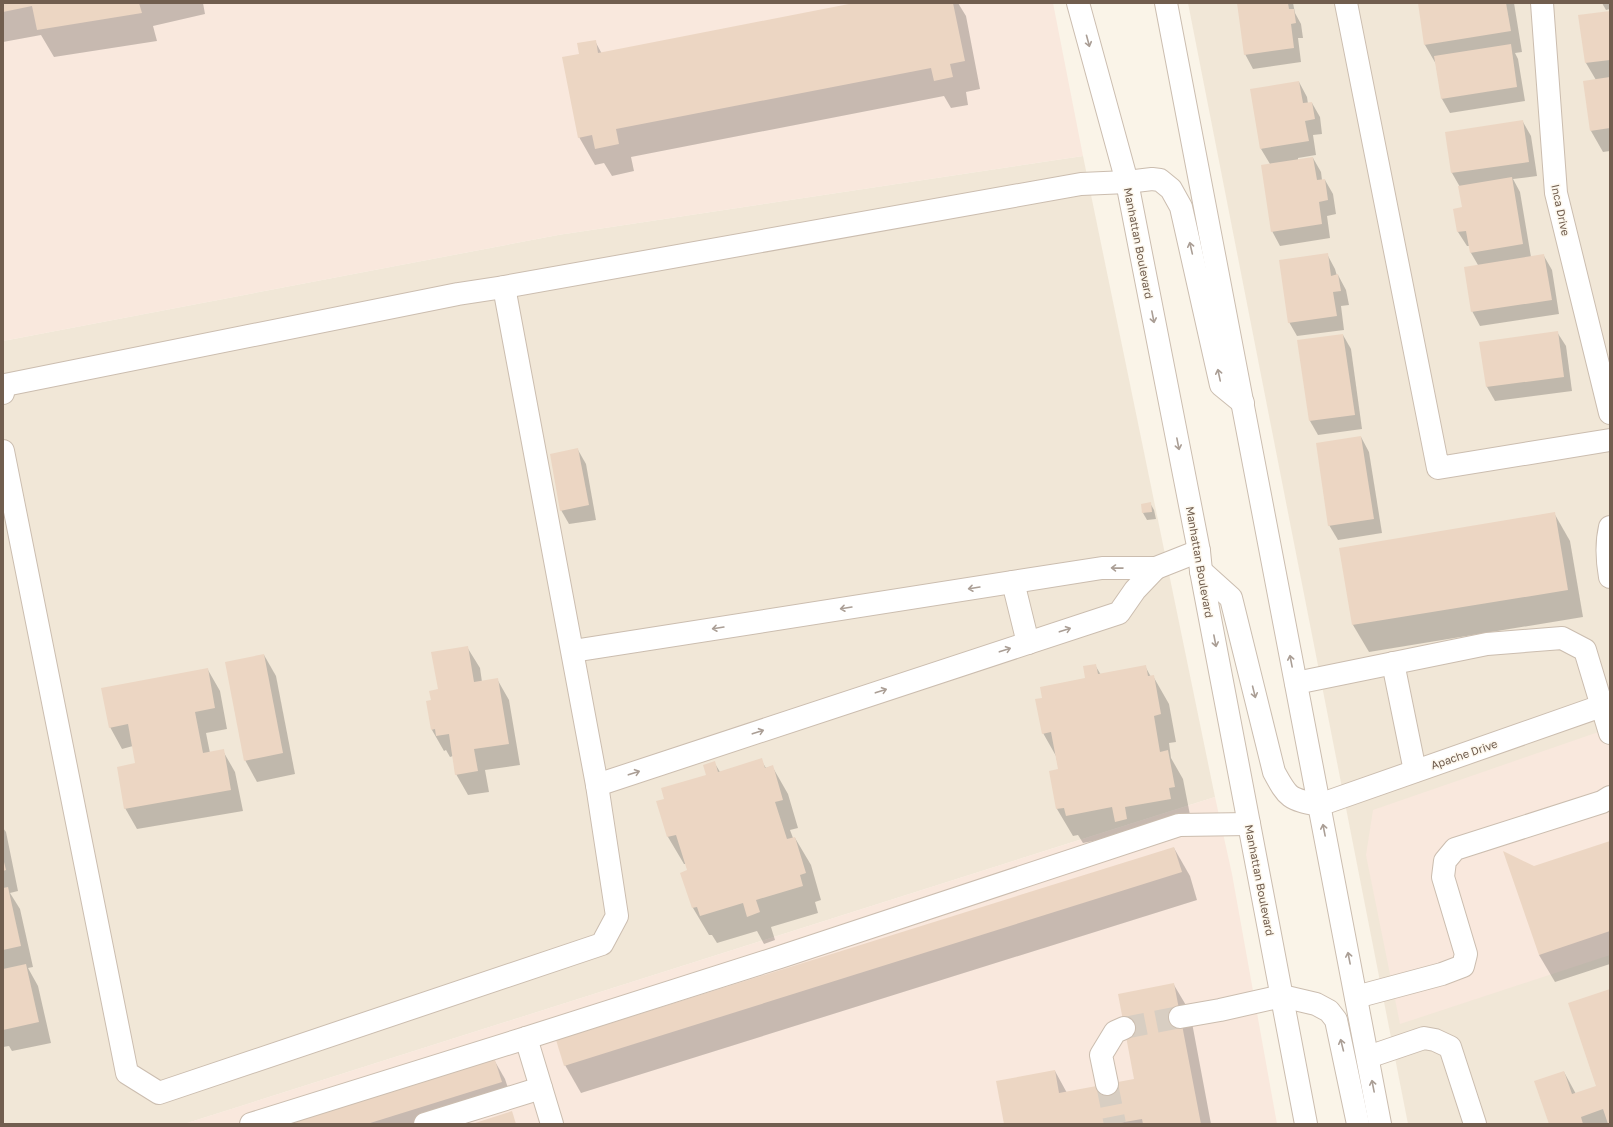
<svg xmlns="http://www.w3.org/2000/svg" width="1613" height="1127" viewBox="0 0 1613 1127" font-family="'Golos Text',sans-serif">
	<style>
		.residential { fill: #f1e7d7 }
		.commercial { fill: #f9e8dd }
		.shadow { fill: #0003 }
		.building { fill: #ecd6c3 }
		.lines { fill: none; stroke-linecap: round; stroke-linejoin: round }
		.minor-tunnel { stroke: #d8cec2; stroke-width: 22; stroke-dasharray: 22 11; stroke-linecap: butt }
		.minor-casing { stroke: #cbbdaf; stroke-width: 24 }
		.minor { stroke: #fff; stroke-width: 22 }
		.oneway { stroke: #aa9e95 }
		.labels { text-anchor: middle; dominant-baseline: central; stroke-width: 3; stroke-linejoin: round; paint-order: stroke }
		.street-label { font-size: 11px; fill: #715e4f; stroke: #fdf8ee }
	</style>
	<rect width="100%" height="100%" fill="#faf4e8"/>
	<g class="residential">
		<path d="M 1188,3 L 1610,3 L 1610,1124 L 1408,1124 Z"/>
		<path d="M 1083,156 L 1215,797 L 184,1124 L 3,1124 L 3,341 L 558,235 Z"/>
	</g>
	<g class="commercial">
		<path d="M 3,3 L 1053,3 L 1083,156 L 558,235 L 3,341 Z"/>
		<path d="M 1610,728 L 1610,955 L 1400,1024 L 1366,855 L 1373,810 Z"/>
		<path d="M 1215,797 L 1232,874 L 1277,1124 L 184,1124 Z"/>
	</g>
	<g class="shadow">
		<path d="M 3,3 L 203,3 L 205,14 L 153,26 L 157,41 L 54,57 L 41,35 L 3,42 Z"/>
		<path d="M 859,3 L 958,3 L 966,16 L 980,89 L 966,92 L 968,105 L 951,108 L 944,96 L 631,157 L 634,171 L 612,176 L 604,163 L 595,165 L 579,137 L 580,55 L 595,41 L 602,54 Z"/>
		<path d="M 1238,3 L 1293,3 L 1295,13 L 1301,24 L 1303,38 L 1298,38 L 1301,62 L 1253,69 L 1245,54 Z"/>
		<path d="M 1419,3 L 1514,3 L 1522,52 L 1515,53 L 1518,59 L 1525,101 L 1450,113 L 1442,99 L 1436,64 L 1425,45 Z"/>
		<path d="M 1602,3 L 1610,3 L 1610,9 L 1606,10 Z"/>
		<path d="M 1610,12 L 1610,151 L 1603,152 L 1591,131 L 1584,82 L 1596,80 L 1586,63 L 1579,16 Z"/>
		<path d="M 1299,82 L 1307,97 L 1308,104 L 1312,103 L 1320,117 L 1322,134 L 1313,135 L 1316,155 L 1298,158 L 1298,160 L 1313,158 L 1321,172 L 1322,180 L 1325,180 L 1333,194 L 1336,214 L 1327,216 L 1330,238 L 1280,246 L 1272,231 L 1270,164 L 1261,149 Z"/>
		<path d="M 1523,122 L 1531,136 L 1537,176 L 1513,179 L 1520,192 L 1531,257 L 1544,256 L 1552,270 L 1559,314 L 1480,326 L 1472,311 L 1478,265 L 1471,253 L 1470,246 L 1467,246 L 1458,232 L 1455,210 L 1463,208 L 1460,187 L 1452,173 L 1446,133 Z"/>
		<path d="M 1327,254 L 1335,269 L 1337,276 L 1338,275 L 1346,290 L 1349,305 L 1341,306 L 1344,330 L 1297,336 L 1289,322 Z"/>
		<path d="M 1557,332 L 1566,346 L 1572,391 L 1495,401 L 1487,387 L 1480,343 Z"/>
		<path d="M 1343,335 L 1351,349 L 1362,429 L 1318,435 L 1310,421 L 1298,341 Z"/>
		<path d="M 1361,437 L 1369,452 L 1382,533 L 1338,540 L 1329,525 Z"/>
		<path d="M 578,450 L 586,464 L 596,520 L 569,524 L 561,510 Z"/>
		<path d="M 1150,503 L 1154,510 L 1156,519 L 1147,520 L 1143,513 Z"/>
		<path d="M 1554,513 L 1570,541 L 1583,617 L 1369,652 L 1353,625 L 1340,549 Z"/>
		<path d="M 467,647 L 480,668 L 482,682 L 497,679 L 509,700 L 520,765 L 485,770 L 489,792 L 468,795 L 456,774 L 453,756 L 450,757 L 446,750 L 444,751 L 432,730 L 432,701 Z"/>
		<path d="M 264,655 L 276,676 L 295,774 L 257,782 L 245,760 Z"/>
		<path d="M 1095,665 L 1101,675 L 1145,666 L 1151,677 L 1153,676 L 1169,704 L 1176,742 L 1169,743 L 1171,758 L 1183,779 L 1190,815 L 1124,835 L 1083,843 L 1078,835 L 1073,836 L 1057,809 L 1059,770 L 1056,756 L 1043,733 L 1043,698 L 1086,679 Z"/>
		<path d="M 208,670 L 220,691 L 227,729 L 206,733 L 210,753 L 223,751 L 235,772 L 243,811 L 137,829 L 125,808 L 137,764 L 133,746 L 122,749 L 110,727 Z"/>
		<path d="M 761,760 L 766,768 L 772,766 L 788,794 L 798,828 L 790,830 L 793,838 L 795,838 L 811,865 L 821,900 L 815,902 L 818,913 L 771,927 L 775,940 L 764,944 L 757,931 L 717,943 L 712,935 L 709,935 L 693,908 L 682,873 L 688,871 L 686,864 L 684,864 L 668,837 L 658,802 L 666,799 L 707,776 L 714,762 L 720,772 Z"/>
		<path d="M 3,828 L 6,832 L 18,891 L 10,893 L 20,909 L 33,967 L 28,968 L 38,986 L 51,1043 L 12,1051 L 9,1046 L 3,1047 Z"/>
		<path d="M 1610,842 L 1610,964 L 1555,982 L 1539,955 Z"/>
		<path d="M 1174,848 L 1190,876 L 1197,900 L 581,1093 L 565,1065 Z"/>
		<path d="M 1174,985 L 1190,1012 L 1211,1124 L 1005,1124 L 1055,1071 L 1067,1093 L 1135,1080 Z"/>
		<path d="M 1610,990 L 1610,1124 L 1550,1124 L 1564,1072 L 1576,1094 L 1597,1087 Z"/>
		<path d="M 493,1058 L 505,1079 L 513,1103 L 446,1124 L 284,1124 Z"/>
	</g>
	<g class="building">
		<path d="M 3,3 L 139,3 L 142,13 L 37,30 L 32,6 L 3,12 Z"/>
		<path d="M 854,3 L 953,3 L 965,61 L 950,64 L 953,77 L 934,81 L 931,68 L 616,129 L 619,144 L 595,149 L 592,135 L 578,138 L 562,57 L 579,54 L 577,43 L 596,40 L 598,53 Z"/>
		<path d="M 1237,3 L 1288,3 L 1289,9 L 1294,9 L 1296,23 L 1291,24 L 1294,48 L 1244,55 Z"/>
		<path d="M 1418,3 L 1506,3 L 1511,31 L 1424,45 Z"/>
		<path d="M 1610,11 L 1610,60 L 1585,63 L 1578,15 Z"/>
		<path d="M 1511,44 L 1517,87 L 1441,99 L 1434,56 Z"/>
		<path d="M 1610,77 L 1610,128 L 1590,131 L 1583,81 Z"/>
		<path d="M 1299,81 L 1303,103 L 1312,102 L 1315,119 L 1305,121 L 1309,141 L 1260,149 L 1250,89 Z"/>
		<path d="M 1523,120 L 1529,162 L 1451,173 L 1445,132 Z"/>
		<path d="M 1313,157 L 1317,180 L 1325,179 L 1328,200 L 1319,202 L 1322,224 L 1271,232 L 1261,165 Z"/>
		<path d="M 1512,177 L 1523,244 L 1470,253 L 1466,231 L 1457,232 L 1453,209 L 1462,207 L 1458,186 Z"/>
		<path d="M 1328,253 L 1331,276 L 1338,274 L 1341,291 L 1333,292 L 1337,316 L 1288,323 L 1279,260 Z"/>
		<path d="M 1544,254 L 1552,300 L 1471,312 L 1464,267 Z"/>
		<path d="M 1558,331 L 1564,377 L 1486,387 L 1479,342 Z"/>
		<path d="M 1343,334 L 1355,415 L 1309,421 L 1297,340 Z"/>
		<path d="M 1361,436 L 1374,519 L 1328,526 L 1316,443 Z"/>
		<path d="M 578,448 L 589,505 L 560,511 L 550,454 Z"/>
		<path d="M 1151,502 L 1152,512 L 1142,513 L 1141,504 Z"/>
		<path d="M 1555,512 L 1568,590 L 1352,625 L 1339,548 Z"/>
		<path d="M 468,646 L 474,682 L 498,678 L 509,744 L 474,749 L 478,771 L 455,775 L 449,734 L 436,736 L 435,729 L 431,730 L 426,701 L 431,700 L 429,691 L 438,689 L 431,652 Z"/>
		<path d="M 264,654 L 283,753 L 244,761 L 225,662 Z"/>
		<path d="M 1096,664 L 1098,674 L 1146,665 L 1148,676 L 1154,675 L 1161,714 L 1154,716 L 1160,752 L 1168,750 L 1175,787 L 1169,788 L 1171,799 L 1125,807 L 1127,819 L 1115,822 L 1112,807 L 1066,816 L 1064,808 L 1056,809 L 1049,771 L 1058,769 L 1051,732 L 1042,734 L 1035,699 L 1042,698 L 1040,687 L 1085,678 L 1083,666 Z"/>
		<path d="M 208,668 L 215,708 L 195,712 L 203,753 L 224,749 L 231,790 L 124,809 L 117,767 L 135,763 L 128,724 L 109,728 L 101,688 Z"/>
		<path d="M 762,758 L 765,768 L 773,765 L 783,800 L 775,802 L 787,839 L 795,837 L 806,873 L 800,875 L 803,886 L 756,900 L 760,912 L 747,917 L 743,903 L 700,916 L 697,907 L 692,908 L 680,873 L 687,870 L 676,835 L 667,837 L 656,801 L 664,799 L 661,788 L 706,775 L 703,765 L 715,761 L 718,772 Z"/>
		<path d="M 1610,841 L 1610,931 L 1539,955 L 1503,851 L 1534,866 Z"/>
		<path d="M 1174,847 L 1182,872 L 564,1066 L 556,1040 Z"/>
		<path d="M 3,858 L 6,870 L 3,871 Z"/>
		<path d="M 8,887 L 21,946 L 3,950 L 3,888 Z"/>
		<path d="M 26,964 L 39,1022 L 3,1030 L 3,969 Z"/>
		<path d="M 1174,983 L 1201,1124 L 1143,1124 L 1142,1119 L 1113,1124 L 1004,1124 L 996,1081 L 1055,1070 L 1059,1093 L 1134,1079 L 1118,994 Z"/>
		<path d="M 1610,989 L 1610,1124 L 1608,1124 L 1603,1109 L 1581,1117 L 1583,1124 L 1549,1124 L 1534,1081 L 1564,1071 L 1572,1094 L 1596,1086 L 1568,1003 Z"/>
		<path d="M 494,1057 L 502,1082 L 367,1124 L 282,1124 Z"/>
		<path d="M 512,1111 L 516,1124 L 472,1124 Z"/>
	</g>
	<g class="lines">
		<g class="minor-tunnel">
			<path d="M 1124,1028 L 1180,1017"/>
			<path d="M 1107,1084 L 1115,1124"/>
		</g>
		<g class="minor-casing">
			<g id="minor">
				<path d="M 1078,3 L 1127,182 L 1199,551 L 1201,571 L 1306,1124"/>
				<path d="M 1166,3 L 1380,1124"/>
				<path d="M 1346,3 L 1438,468 L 1610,440"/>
				<path d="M 1542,3 L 1556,193 L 1610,413"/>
				<path d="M 3,393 L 5,385 L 458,294 L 504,287 L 1081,184 L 1127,182 L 1152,179 L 1160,180 L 1171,189 L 1181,207 L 1221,385 L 1243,403"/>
				<path d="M 3,451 L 127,1073 L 159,1093 L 602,944 L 617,916 L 597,785 L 504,287"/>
				<path d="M 1610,527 C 1606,544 1607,560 1610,577"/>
				<path d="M 1201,571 L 1231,598 L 1274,772 C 1288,798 1289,799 1319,805 L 1610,703"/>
				<path d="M 1013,582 L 1028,643"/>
				<path d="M 573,651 L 1102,568 L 1156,568 L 1199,551"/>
				<path d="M 1393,663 L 1415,771"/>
				<path d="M 1296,683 L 1487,644 L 1562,638 L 1585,650 L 1610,733"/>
				<path d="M 597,785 L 1119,613 L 1135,590 L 1156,568"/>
				<path d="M 1356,997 L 1442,974 L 1463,966 L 1466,954 L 1443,877 L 1445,861 L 1455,849 L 1602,802 L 1610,797"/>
				<path d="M 1180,1017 L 1220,1010 L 1282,996 L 1316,1004 L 1329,1011 L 1336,1020 L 1358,1124"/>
				<path d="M 1368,1057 L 1424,1038 L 1435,1040 L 1450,1047 L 1475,1124"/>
				<path d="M 1107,1084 L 1101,1055 L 1115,1032 L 1124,1028"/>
				<path d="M 251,1124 L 526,1038"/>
				<path d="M 425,1124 L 541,1088"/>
				<path d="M 552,1124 L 526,1038 L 780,957 L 1179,825 L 1249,824"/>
			</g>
		</g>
		<use href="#minor" class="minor"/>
	</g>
	<defs><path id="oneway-shaft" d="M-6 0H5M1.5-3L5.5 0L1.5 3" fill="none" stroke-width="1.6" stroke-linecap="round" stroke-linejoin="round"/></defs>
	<g class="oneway">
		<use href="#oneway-shaft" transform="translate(1088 41) rotate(75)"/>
		<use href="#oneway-shaft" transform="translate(1191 248) rotate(-103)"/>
		<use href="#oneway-shaft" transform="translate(1153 317) rotate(79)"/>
		<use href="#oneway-shaft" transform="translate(1219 375) rotate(-102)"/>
		<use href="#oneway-shaft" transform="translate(1178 444) rotate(79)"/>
		<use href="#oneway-shaft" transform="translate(1117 568) rotate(-179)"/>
		<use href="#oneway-shaft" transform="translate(974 588) rotate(171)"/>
		<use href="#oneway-shaft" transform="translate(846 608) rotate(171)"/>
		<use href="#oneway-shaft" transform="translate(718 628) rotate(171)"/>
		<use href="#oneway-shaft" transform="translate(1065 630) rotate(-18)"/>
		<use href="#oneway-shaft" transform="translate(1215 641) rotate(79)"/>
		<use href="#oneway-shaft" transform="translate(1005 650) rotate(-18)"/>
		<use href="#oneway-shaft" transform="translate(1291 661) rotate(-101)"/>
		<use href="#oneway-shaft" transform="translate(881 691) rotate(-18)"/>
		<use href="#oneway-shaft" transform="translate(1254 692) rotate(76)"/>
		<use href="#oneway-shaft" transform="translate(758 732) rotate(-18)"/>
		<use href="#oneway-shaft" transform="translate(634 773) rotate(-18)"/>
		<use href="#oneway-shaft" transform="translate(1324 830) rotate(-101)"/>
		<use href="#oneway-shaft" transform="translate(1349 958) rotate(-101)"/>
		<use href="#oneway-shaft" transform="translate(1342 1045) rotate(-104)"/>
		<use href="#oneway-shaft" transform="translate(1373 1086) rotate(-101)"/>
	</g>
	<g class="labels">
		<g class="street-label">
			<text transform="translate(1561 210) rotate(78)">Inca Drive</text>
			<text transform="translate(1139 243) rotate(79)">Manhattan Boulevard</text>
			<text transform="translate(1200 562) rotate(80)">Manhattan Boulevard</text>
			<text transform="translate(1464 754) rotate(-19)">Apache Drive</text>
			<text transform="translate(1260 880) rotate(79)">Manhattan Boulevard</text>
		</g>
	</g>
	<rect width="1613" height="1127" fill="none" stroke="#715e4f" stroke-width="8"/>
</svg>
